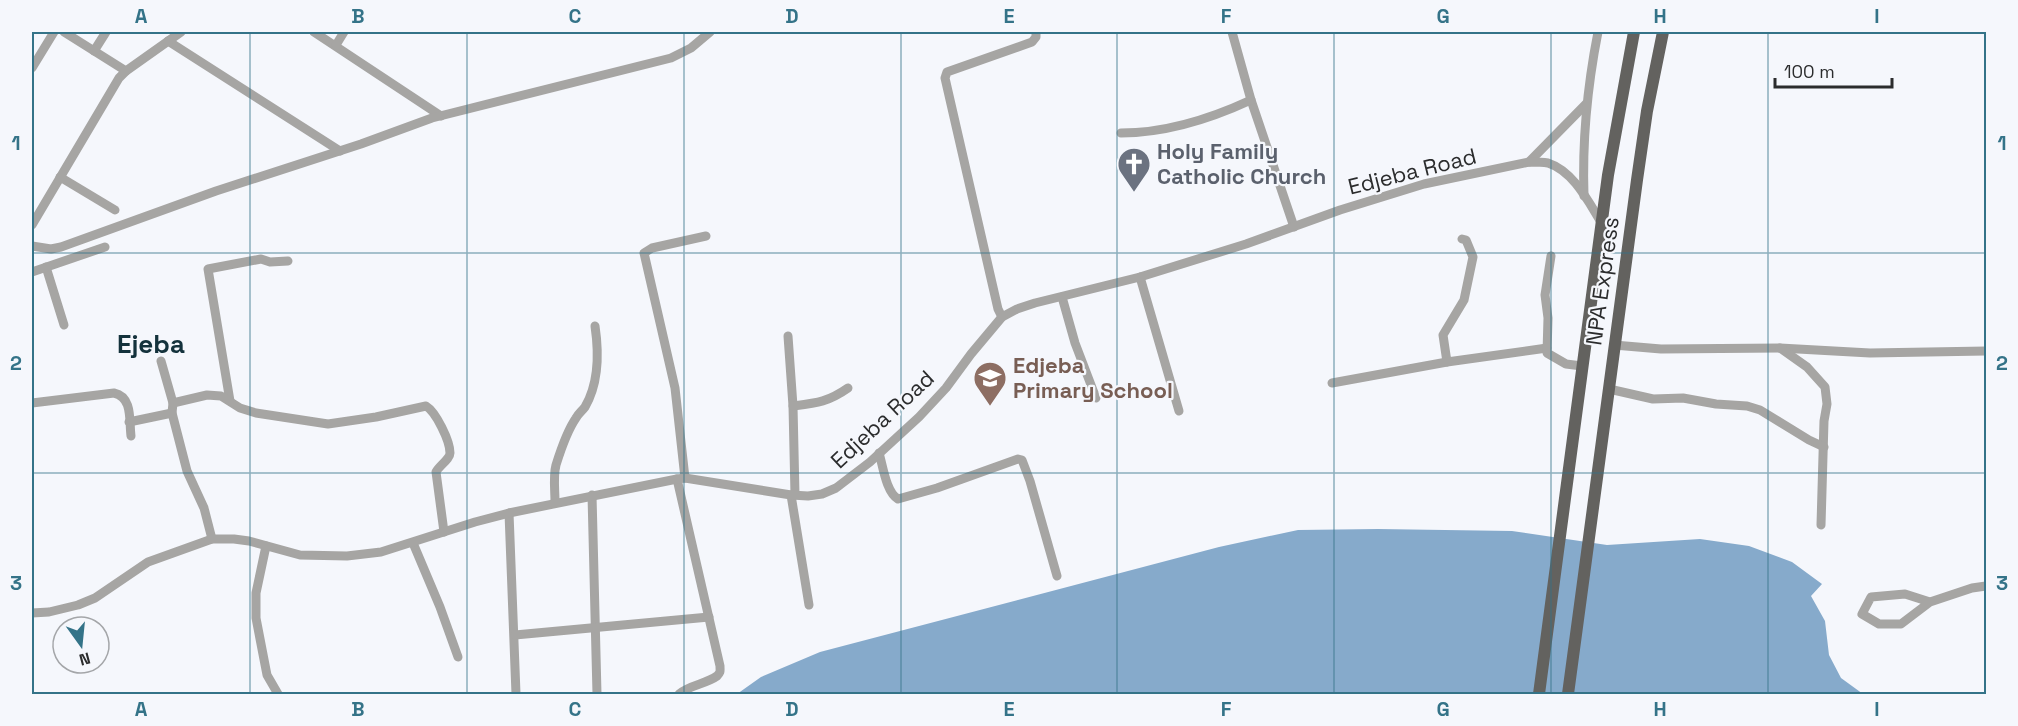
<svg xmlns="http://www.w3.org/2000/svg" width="2018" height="726" viewBox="0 0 2018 726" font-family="'Space Grotesk',sans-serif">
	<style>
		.water { fill: #86aacb }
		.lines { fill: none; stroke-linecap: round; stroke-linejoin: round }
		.minor { stroke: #a6a5a3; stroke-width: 9 }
		.major { stroke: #63625f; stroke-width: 12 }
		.grid { fill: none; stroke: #347388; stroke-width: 1.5; stroke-opacity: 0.55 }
		.labels { text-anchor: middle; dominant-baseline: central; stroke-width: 4.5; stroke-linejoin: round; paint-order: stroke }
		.worship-label { font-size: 22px; font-weight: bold; fill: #5b616d; stroke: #f5f7fc; text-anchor: start }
		.street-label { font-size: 22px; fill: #2b2c2d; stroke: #f5f7fc }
		.education-label { font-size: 22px; font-weight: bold; fill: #785e54; stroke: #f5f7fc; text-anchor: start }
		.quarter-label { font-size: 26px; font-weight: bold; fill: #14323c; stroke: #f5f7fc }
		.neatline { fill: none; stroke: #347388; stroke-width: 2 }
		.grid-label { font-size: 20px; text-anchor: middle; font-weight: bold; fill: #347388 }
	</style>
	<rect width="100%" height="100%" fill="#f5f7fc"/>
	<path class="water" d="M 1378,529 L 1512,531 L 1607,545 L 1700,539 L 1749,546 L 1792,562 L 1822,584 L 1811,596 L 1825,621 L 1829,655 L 1841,678 L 1863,694 L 737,694 L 761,677 L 820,652 L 1219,547 L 1298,530 Z"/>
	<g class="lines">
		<g class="minor">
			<path d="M 64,32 L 126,71"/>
			<path d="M 314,32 L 441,116"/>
			<path d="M 1232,32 L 1251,100 L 1294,227"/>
			<path d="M 168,41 L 340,151"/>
			<path d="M 336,45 L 344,32"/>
			<path d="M 94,51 L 106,32"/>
			<path d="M 32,68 L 54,32"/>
			<path d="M 1121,133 C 1166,133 1210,119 1251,100"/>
			<path d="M 1529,162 L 1586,104"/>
			<path d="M 60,177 L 115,210"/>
			<path d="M 1584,196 C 1582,139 1587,88 1598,32"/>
			<path d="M 32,225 L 119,78 L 126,71 L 181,32"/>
			<path d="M 1462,239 L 1466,240 L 1473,257 L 1464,300 L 1443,335 L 1447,362 L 1547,348"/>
			<path d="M 32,246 L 51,249 L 61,247 L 216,191 L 361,144 L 432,118 L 671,58 L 691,48 L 710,32"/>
			<path d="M 1551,256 L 1545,295 L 1548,318 L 1547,353 L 1566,364 L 1582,366"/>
			<path d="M 46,267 L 64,325"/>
			<path d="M 32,272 L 105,247"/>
			<path d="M 1140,277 L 1179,411"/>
			<path d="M 1062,297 L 1075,343 L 1096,398"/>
			<path d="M 1002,317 L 998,309 L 945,78 L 947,72 L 1032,42 L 1036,37 L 1036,32"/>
			<path d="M 788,336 L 793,406 L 795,495"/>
			<path d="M 1614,345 L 1661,349 L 1780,348 L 1870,353 L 1986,351"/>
			<path d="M 1780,348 L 1807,367 L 1825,387 L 1827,404 L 1824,421 L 1821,525"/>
			<path d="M 161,361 L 173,403 L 172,413 L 187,471 L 204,508 L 212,539"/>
			<path d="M 1332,383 L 1447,362"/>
			<path d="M 1609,389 L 1653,399 L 1683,398 L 1716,404 L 1747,406 L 1760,410 L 1809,440 L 1824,447"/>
			<path d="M 230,401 L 208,269 L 261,259 L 270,262 L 288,261"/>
			<path d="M 32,403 L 114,393 C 133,397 129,421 131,436"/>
			<path d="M 173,403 L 207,395 L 221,396 L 240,408 L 256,413 L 328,424 L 376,417 L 426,406 C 436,412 450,441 450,453 C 450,459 439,466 436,472 L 444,532"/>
			<path d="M 793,406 C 817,403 828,402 848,388"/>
			<path d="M 129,422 L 172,413"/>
			<path d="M 879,453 C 883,466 886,492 898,499 L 937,488 L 1018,459 L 1022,460 L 1030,481 L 1057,576"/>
			<path d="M 685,478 L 675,388 L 644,253 L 652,248 L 706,236"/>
			<path d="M 677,479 L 720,666 C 720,671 721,672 717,676 C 706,684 689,685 679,694"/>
			<path d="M 592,495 L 597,694"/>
			<path d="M 791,495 L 809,605"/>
			<path d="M 555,502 C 555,490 553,476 556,465 C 561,449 567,431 576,418 C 578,414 582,411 585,407 C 599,383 599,353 595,326"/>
			<path d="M 509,513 L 516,694"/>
			<path d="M 413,543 L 440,607 L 458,657"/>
			<path d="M 266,546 L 256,593 L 256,618 L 267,675 L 278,694"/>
			<path d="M 1930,602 L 1905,594 L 1871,597 L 1862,614 L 1879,624 L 1901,624 L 1930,602 L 1972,588 L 1986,586"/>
			<path d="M 32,613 L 49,612 L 78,605 L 95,598 L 148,562 L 212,539 L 234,539 L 249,541 L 300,555 L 347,556 L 381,552 L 475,522 L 509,513 L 677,479 L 685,478 L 791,495 L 808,496 L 822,494 L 836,488 L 870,462 L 919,417 L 946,388 L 971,354 L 1002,317 L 1017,309 L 1035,303 L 1140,277 L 1246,244 L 1340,210 L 1424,184 L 1529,162 C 1535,162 1542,162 1548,163 C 1573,171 1588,201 1601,222"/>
			<path d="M 515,635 L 709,617"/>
		</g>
		<g class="major">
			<path d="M 1539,694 L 1608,175 L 1634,32"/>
			<path d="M 1568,694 L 1637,180 L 1647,111 L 1663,32"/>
		</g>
	</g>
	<path class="grid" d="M 250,32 L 250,694M 467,32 L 467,694M 684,32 L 684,694M 901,32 L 901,694M 1117,32 L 1117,694M 1334,32 L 1334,694M 1551,32 L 1551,694M 1768,32 L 1768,694M 32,253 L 1986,253M 32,473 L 1986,473"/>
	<defs>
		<g id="church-pin" transform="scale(1.725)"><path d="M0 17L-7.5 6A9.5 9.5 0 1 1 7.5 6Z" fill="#6b7280" stroke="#f5f7fc"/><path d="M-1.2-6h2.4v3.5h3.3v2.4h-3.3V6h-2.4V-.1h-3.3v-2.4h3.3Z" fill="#fff"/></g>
		<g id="school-pin" transform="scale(1.725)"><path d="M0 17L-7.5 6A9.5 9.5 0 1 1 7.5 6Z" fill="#8d6e63" stroke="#f5f7fc"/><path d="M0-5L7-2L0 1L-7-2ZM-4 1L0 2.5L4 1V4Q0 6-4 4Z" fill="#fff"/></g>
	</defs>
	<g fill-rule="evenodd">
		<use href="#church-pin" x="1134" y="164"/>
		<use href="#school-pin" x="990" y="378"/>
	</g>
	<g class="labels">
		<g class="worship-label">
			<text x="1157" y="151">Holy Family<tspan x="1157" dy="25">Catholic Church</tspan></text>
		</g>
		<g class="street-label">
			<text transform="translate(1412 171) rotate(-14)">Edjeba Road</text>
			<text transform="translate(1602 281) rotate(-82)">NPA Express</text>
			<text transform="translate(882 419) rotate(-43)">Edjeba Road</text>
		</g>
		<g class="education-label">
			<text x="1013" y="365">Edjeba<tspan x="1013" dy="25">Primary School</tspan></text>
		</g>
		<g class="quarter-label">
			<text x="151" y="344">Ejeba</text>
		</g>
	</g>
	<rect width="2018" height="726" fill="none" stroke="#f5f7fc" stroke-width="66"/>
	<g transform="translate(81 645) rotate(165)"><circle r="28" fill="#f5f7fc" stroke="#a4a6a9" stroke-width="1.5"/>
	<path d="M0-4.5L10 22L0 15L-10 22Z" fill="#347388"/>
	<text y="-9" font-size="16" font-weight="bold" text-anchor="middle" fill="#2b2c2d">N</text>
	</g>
	<path d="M1775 78v9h117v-9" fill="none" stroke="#2b2c2d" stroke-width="3"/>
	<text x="1784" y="78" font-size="18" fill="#2b2c2d" stroke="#f5f7fc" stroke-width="4.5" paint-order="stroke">100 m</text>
	<rect x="33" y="33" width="1952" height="660" class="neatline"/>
	<g class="grid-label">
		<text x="141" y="23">A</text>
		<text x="358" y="23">B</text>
		<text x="575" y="23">C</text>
		<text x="792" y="23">D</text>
		<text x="1009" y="23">E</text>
		<text x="1226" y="23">F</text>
		<text x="1443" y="23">G</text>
		<text x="1660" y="23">H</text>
		<text x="1877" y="23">I</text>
		<text x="16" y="150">1</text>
		<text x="2002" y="150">1</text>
		<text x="16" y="370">2</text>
		<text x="2002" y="370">2</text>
		<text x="16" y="590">3</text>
		<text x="2002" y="590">3</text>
		<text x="141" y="716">A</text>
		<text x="358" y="716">B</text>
		<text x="575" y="716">C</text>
		<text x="792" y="716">D</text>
		<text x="1009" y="716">E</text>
		<text x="1226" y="716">F</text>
		<text x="1443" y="716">G</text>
		<text x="1660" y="716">H</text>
		<text x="1877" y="716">I</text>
	</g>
</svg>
